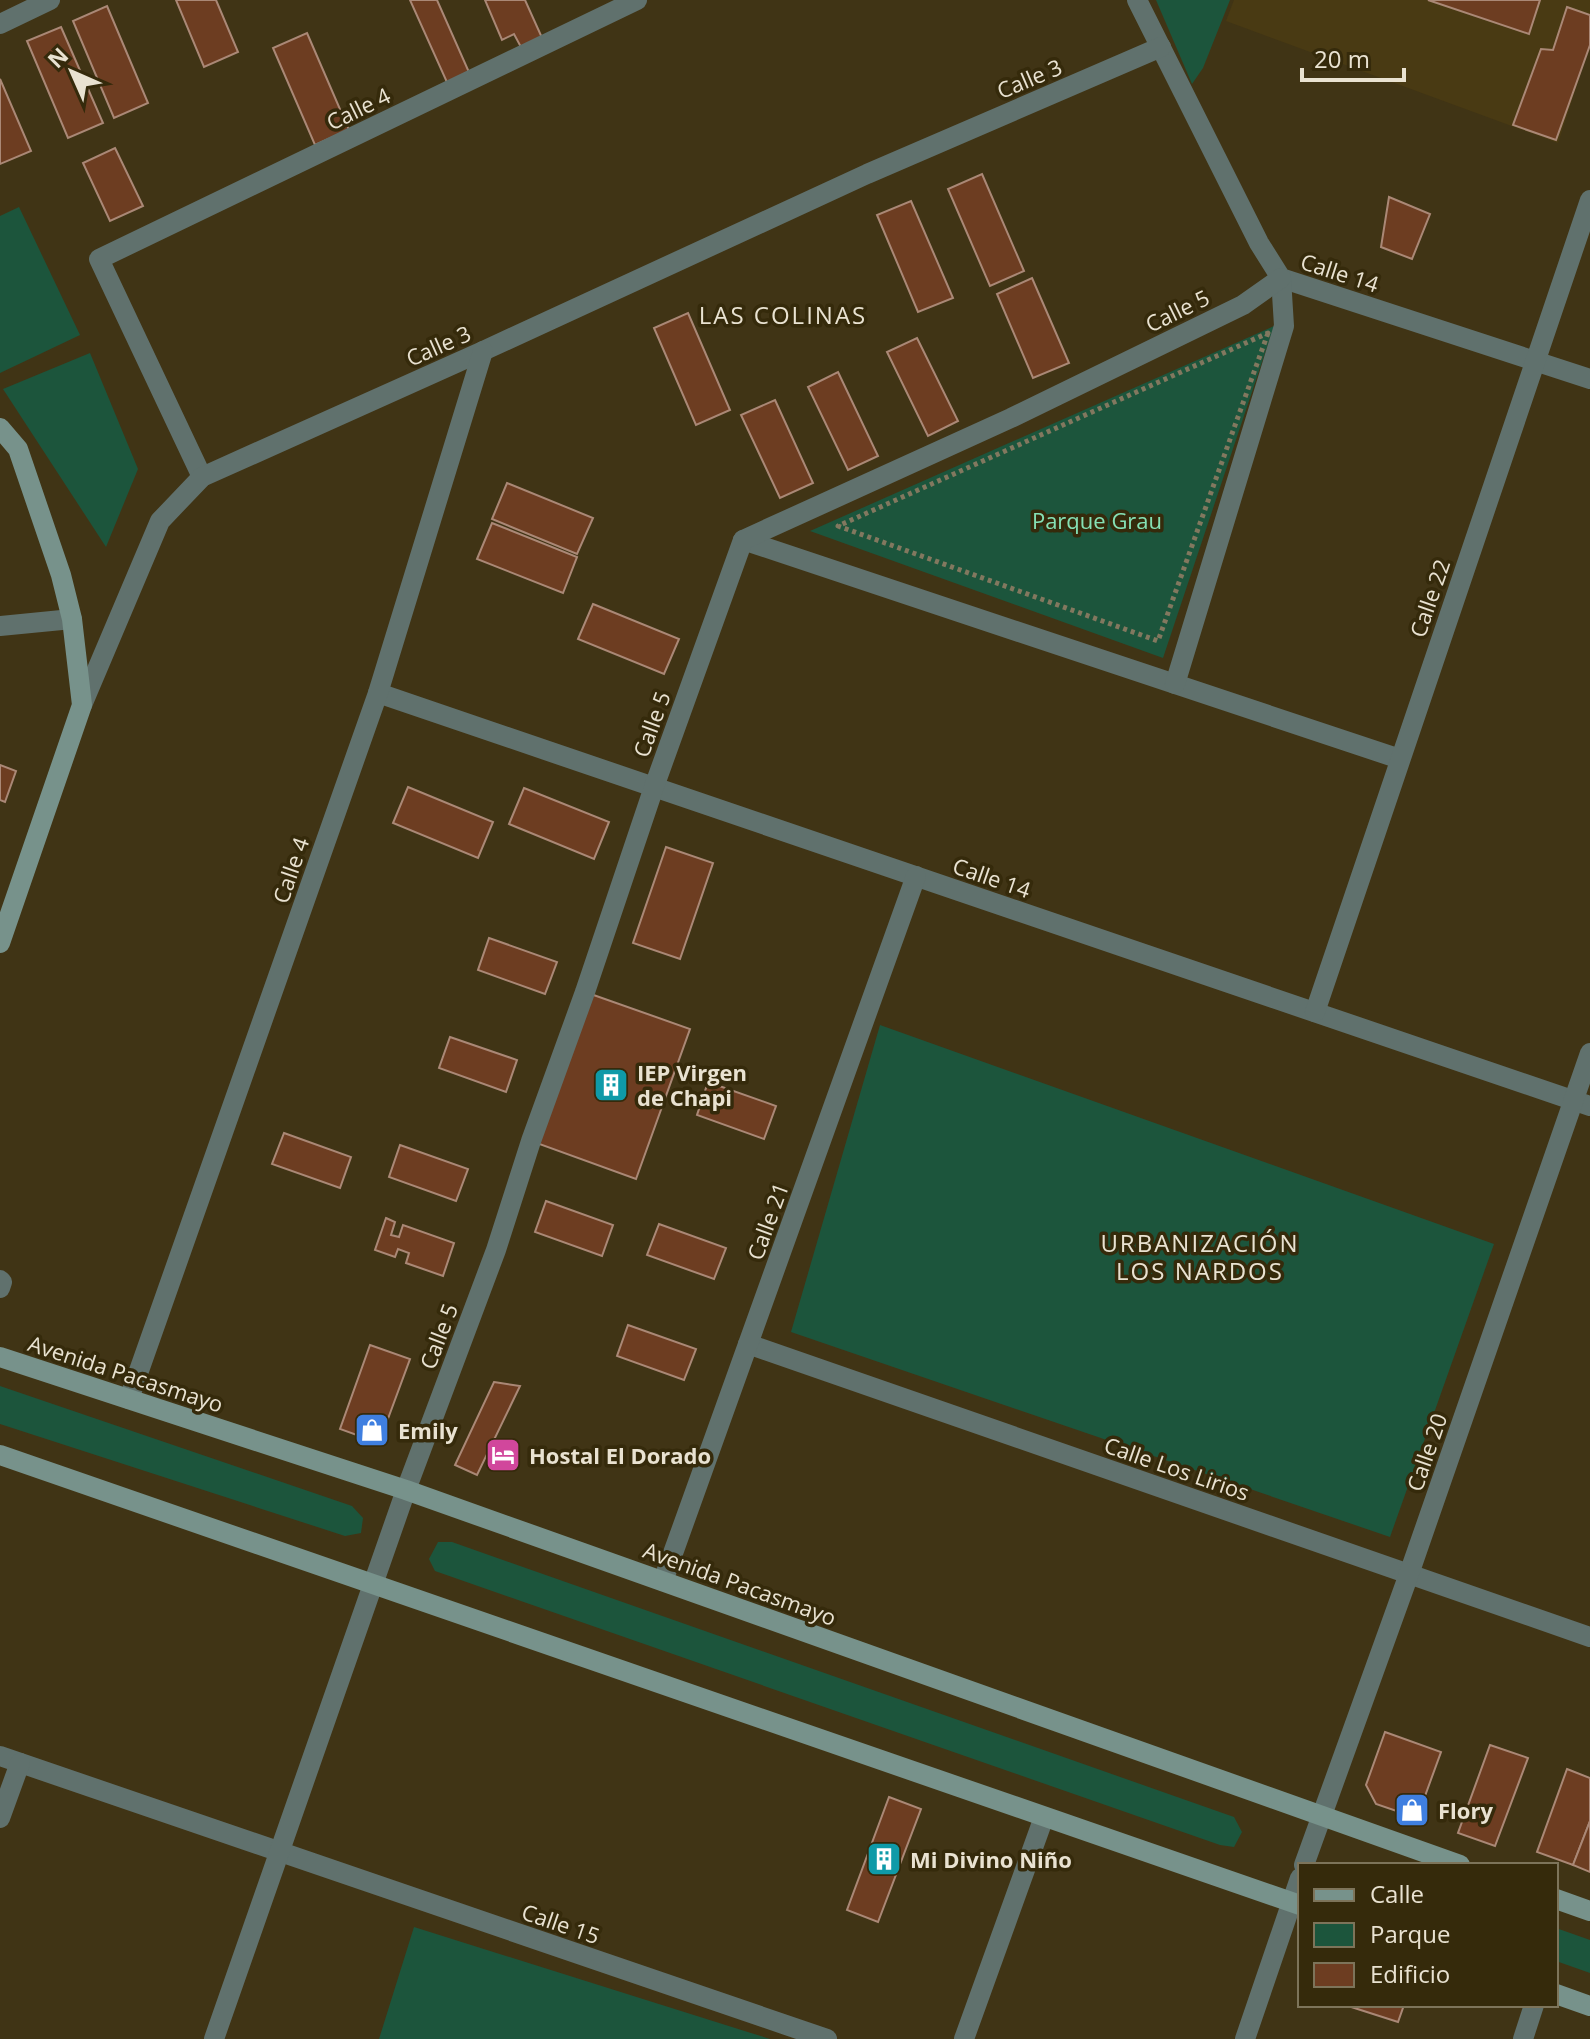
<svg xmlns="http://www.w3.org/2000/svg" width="1590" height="2039" viewBox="0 0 1590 2039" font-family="'Open Sans',sans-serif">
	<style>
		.built { fill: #493a13 }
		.green { fill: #1c553c }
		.building { fill: #6d3d21; stroke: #aa8876; stroke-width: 2 }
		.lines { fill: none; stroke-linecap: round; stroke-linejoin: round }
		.path { stroke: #82785f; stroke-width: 5; stroke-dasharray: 4 4; stroke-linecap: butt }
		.lane { stroke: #60716d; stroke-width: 20 }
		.street { stroke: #60716d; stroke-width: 20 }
		.secondary { stroke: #77928b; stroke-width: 20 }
		.labels { text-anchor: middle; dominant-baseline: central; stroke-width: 7; stroke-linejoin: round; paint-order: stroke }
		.street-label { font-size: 22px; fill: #e9e2d1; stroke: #352a0b }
		.park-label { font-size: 22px; fill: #85e1b5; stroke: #352a0b }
		.poi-label { font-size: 22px; font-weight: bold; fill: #e9e2d1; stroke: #352a0b; text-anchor: start }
		.neighbourhood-label { font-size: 24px; letter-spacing: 2px; fill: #e9e2d1; stroke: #352a0b }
	</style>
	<rect width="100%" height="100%" fill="#403415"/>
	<path class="built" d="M 1234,0 L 1590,0 L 1590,45 L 1558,143 L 1226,21 Z"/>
	<g class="green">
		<path d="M 1156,0 L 1230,0 L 1203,68 L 1192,84 Z"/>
		<path d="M 19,207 L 80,335 L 0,373 L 0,216 Z"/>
		<path d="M 1274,326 L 1163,658 L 810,531 Z"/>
		<path d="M 90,353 L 138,469 L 106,547 L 3,389 Z"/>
		<path d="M 880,1025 L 1494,1244 L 1390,1537 L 791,1332 Z"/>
		<path d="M 0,1386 L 352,1506 L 363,1518 L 361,1533 L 345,1536 L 0,1424 Z"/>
		<path d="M 438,1542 L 452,1542 L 1234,1817 L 1242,1832 L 1234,1847 L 1220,1845 L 435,1571 L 429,1559 Z"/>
		<path d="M 414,1927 L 770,2039 L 379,2039 Z"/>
		<path d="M 1556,1928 L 1590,1940 L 1590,1973 L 1556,1961 Z"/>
	</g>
	<g class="building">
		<path d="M 176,0 L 216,0 L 238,52 L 204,67 Z"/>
		<path d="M 410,0 L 437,0 L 472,79 L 450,89 Z"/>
		<path d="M 485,0 L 525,0 L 543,40 L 522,49 L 514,34 L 502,40 Z"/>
		<path d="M 1428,0 L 1540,0 L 1529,34 Z"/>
		<path d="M 107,6 L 148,103 L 114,118 L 73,21 Z"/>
		<path d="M 1567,7 L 1590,15 L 1590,45 L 1556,140 L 1513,125 L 1541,49 L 1553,50 Z"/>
		<path d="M 61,27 L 103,123 L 68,138 L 27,41 Z"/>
		<path d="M 307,33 L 349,130 L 315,145 L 273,48 Z"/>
		<path d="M 0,79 L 31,151 L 0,164 Z"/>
		<path d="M 115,148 L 143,206 L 110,221 L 83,163 Z"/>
		<path d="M 982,174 L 1024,271 L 990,286 L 948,189 Z"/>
		<path d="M 1389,197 L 1430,214 L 1412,259 L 1381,247 Z"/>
		<path d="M 911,201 L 953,298 L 918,312 L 877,215 Z"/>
		<path d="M 1032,278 L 1069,363 L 1033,378 L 997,294 Z"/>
		<path d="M 688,313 L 730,410 L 696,425 L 654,328 Z"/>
		<path d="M 917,338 L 958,421 L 928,436 L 887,352 Z"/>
		<path d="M 838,372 L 878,456 L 848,470 L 808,387 Z"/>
		<path d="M 775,400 L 813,483 L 780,498 L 741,415 Z"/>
		<path d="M 507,483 L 593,518 L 577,554 L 492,519 Z"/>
		<path d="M 492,523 L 577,557 L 563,593 L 477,559 Z"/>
		<path d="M 593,604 L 679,639 L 664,674 L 578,639 Z"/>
		<path d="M 0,765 L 16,771 L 5,802 L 0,800 Z"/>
		<path d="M 408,787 L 493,822 L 478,858 L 393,823 Z"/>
		<path d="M 524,788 L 609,822 L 594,859 L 509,824 Z"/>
		<path d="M 666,847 L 713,863 L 680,959 L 633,943 Z"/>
		<path d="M 489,938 L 557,962 L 545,994 L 478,970 Z"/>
		<path d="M 585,992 L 690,1029 L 636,1179 L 531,1141 Z"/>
		<path d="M 450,1037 L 517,1060 L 506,1092 L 439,1068 Z"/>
		<path d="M 708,1082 L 776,1106 L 764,1139 L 697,1115 Z"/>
		<path d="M 284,1133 L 351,1157 L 340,1188 L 272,1164 Z"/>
		<path d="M 400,1145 L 468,1169 L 456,1201 L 389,1177 Z"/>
		<path d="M 546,1201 L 613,1225 L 602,1256 L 535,1232 Z"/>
		<path d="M 386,1218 L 395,1222 L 391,1235 L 399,1237 L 403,1225 L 454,1243 L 443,1276 L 406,1263 L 409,1253 L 398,1249 L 395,1257 L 375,1250 Z"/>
		<path d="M 659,1224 L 726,1248 L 714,1279 L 647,1255 Z"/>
		<path d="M 628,1325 L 696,1349 L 684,1380 L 617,1356 Z"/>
		<path d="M 370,1345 L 410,1359 L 379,1443 L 340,1429 Z"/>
		<path d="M 494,1382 L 520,1386 L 477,1475 L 455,1465 Z"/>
		<path d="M 1385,1732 L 1441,1752 L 1417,1818 L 1376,1804 L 1366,1785 Z"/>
		<path d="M 1490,1745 L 1528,1758 L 1495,1846 L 1458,1833 Z"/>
		<path d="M 1567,1769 L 1590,1778 L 1590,1821 L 1573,1865 L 1537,1852 Z"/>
		<path d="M 889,1797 L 921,1809 L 878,1922 L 847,1910 Z"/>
		<path d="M 1590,1821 L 1590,1872 L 1573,1865 Z"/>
		<path d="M 1345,2005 L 1404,2005 L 1398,2022 Z"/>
	</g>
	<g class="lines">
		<path class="path" d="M 1268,333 L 1158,641 L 838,526 Z"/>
		<path class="lane" d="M 0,1280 L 2,1282 L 0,1288"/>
		<g class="street">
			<path d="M 1137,0 L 1259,243 L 1281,278 L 1590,379"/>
			<path d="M 0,24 L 50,0"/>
			<path d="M 202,477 L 99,259 L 637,0"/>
			<path d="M 743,540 L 1400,759"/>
			<path d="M 0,626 L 72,619"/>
			<path d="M 1175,684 L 1284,326 L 1281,278"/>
			<path d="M 378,693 L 1590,1106"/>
			<path d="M 82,705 L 160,521 L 202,477 L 483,351 L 867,174 L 1161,47"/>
			<path d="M 1315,1012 L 1590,200"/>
			<path d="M 748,1344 L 1590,1637"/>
			<path d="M 129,1399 L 378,693 L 483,351"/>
			<path d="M 663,1581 L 916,876"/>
			<path d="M 0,1756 L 827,2039"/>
			<path d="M 0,1818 L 20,1763"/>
			<path d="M 1304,1865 L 1409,1574 L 1590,1053"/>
			<path d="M 214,2039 L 406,1490 L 496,1250 L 531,1141 L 585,992 L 654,787 L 743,540 L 1011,418 L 1243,305 L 1281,278"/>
			<path d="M 964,2039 L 1044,1817"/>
			<path d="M 1245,2039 L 1300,1878"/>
			<path d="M 1523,2039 L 1534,2005"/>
		</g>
		<g class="secondary">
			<path d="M 0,428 L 18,449 L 61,575 L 72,619 L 82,705 L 0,943"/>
			<path d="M 0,1357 L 406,1490 L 1460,1865"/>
			<path d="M 0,1455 L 1300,1905"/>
			<path d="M 1556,1899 L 1590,1911"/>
			<path d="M 1556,1994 L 1590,2006"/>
		</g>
	</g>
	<defs>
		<g id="building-square" transform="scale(1.8)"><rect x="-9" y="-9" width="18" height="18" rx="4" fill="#0f9aa8" stroke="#352a0b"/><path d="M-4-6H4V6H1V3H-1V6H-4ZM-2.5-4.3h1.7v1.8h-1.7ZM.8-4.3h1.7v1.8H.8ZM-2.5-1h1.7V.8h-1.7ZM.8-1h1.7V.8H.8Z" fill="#fff"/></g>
		<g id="shop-square" transform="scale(1.8)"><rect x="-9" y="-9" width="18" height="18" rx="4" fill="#3f7fe0" stroke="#352a0b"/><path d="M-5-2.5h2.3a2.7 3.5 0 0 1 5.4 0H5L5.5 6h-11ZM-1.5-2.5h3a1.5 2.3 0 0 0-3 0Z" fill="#fff"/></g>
		<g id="hotel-square" transform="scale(1.8)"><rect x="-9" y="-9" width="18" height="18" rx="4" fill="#d1479c" stroke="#352a0b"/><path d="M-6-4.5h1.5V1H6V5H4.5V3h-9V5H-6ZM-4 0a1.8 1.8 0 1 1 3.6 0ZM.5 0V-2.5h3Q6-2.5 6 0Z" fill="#fff"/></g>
	</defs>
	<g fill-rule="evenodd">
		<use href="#building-square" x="611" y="1085"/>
		<use href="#shop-square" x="372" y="1430"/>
		<use href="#hotel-square" x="503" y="1455"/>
		<use href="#shop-square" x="1412" y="1810"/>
		<use href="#building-square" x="884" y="1859"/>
	</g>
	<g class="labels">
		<g class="street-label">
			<text transform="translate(1029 78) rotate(-23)">Calle 3</text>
			<text transform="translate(358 108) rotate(-26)">Calle 4</text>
			<text transform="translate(1340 272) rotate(18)">Calle 14</text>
			<text transform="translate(1177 310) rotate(-26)">Calle 5</text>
			<text transform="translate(438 345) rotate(-24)">Calle 3</text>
			<text transform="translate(1429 598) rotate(-71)">Calle 22</text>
			<text transform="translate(651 724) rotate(-70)">Calle 5</text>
			<text transform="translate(290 870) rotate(-71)">Calle 4</text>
			<text transform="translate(992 877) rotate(19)">Calle 14</text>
			<text transform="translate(767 1221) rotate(-70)">Calle 21</text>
			<text transform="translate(438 1336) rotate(-69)">Calle 5</text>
			<text transform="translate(126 1373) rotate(18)">Avenida Pacasmayo</text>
			<text transform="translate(1426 1452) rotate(-71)">Calle 20</text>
			<text transform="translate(1177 1468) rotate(19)">Calle Los Lirios</text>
			<text transform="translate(740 1583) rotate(20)">Avenida Pacasmayo</text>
			<text transform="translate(561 1923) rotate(19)">Calle 15</text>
		</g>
		<g class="park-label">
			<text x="1097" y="520">Parque Grau</text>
		</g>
		<g class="poi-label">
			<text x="637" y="1072">IEP Virgen<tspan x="637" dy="25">de Chapi</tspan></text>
			<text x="398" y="1430">Emily</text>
			<text x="529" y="1455">Hostal El Dorado</text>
			<text x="1438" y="1810">Flory</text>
			<text x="910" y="1859">Mi Divino Niño</text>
		</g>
		<g class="neighbourhood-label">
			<text x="783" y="314">LAS COLINAS</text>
			<text x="1200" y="1242">URBANIZACIÓN<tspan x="1200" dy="28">LOS NARDOS</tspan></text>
		</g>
	</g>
	<rect x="1298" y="1863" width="260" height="144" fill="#352a0b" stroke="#7d745a" stroke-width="2"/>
	<rect x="1314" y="1889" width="40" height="12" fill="#77928b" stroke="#7d745a" stroke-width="2"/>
	<text x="1370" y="1903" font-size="24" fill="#e9e2d1">Calle</text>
	<rect x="1314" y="1923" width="40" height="24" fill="#1c553c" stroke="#7d745a" stroke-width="2"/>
	<text x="1370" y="1943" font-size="24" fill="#e9e2d1">Parque</text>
	<rect x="1314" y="1963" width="40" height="24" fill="#6d3d21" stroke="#7d745a" stroke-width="2"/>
	<text x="1370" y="1983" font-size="24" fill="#e9e2d1">Edificio</text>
	<g transform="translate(72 72) rotate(315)" stroke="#352a0b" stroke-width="6" paint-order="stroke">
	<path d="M0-6L14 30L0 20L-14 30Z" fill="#e9e2d1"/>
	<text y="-12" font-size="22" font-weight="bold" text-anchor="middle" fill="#e9e2d1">N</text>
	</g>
	<path d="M1302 68v12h102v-12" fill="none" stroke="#e9e2d1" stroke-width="4"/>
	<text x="1314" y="68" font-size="24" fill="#e9e2d1" stroke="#352a0b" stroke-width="6" paint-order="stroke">20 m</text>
</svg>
